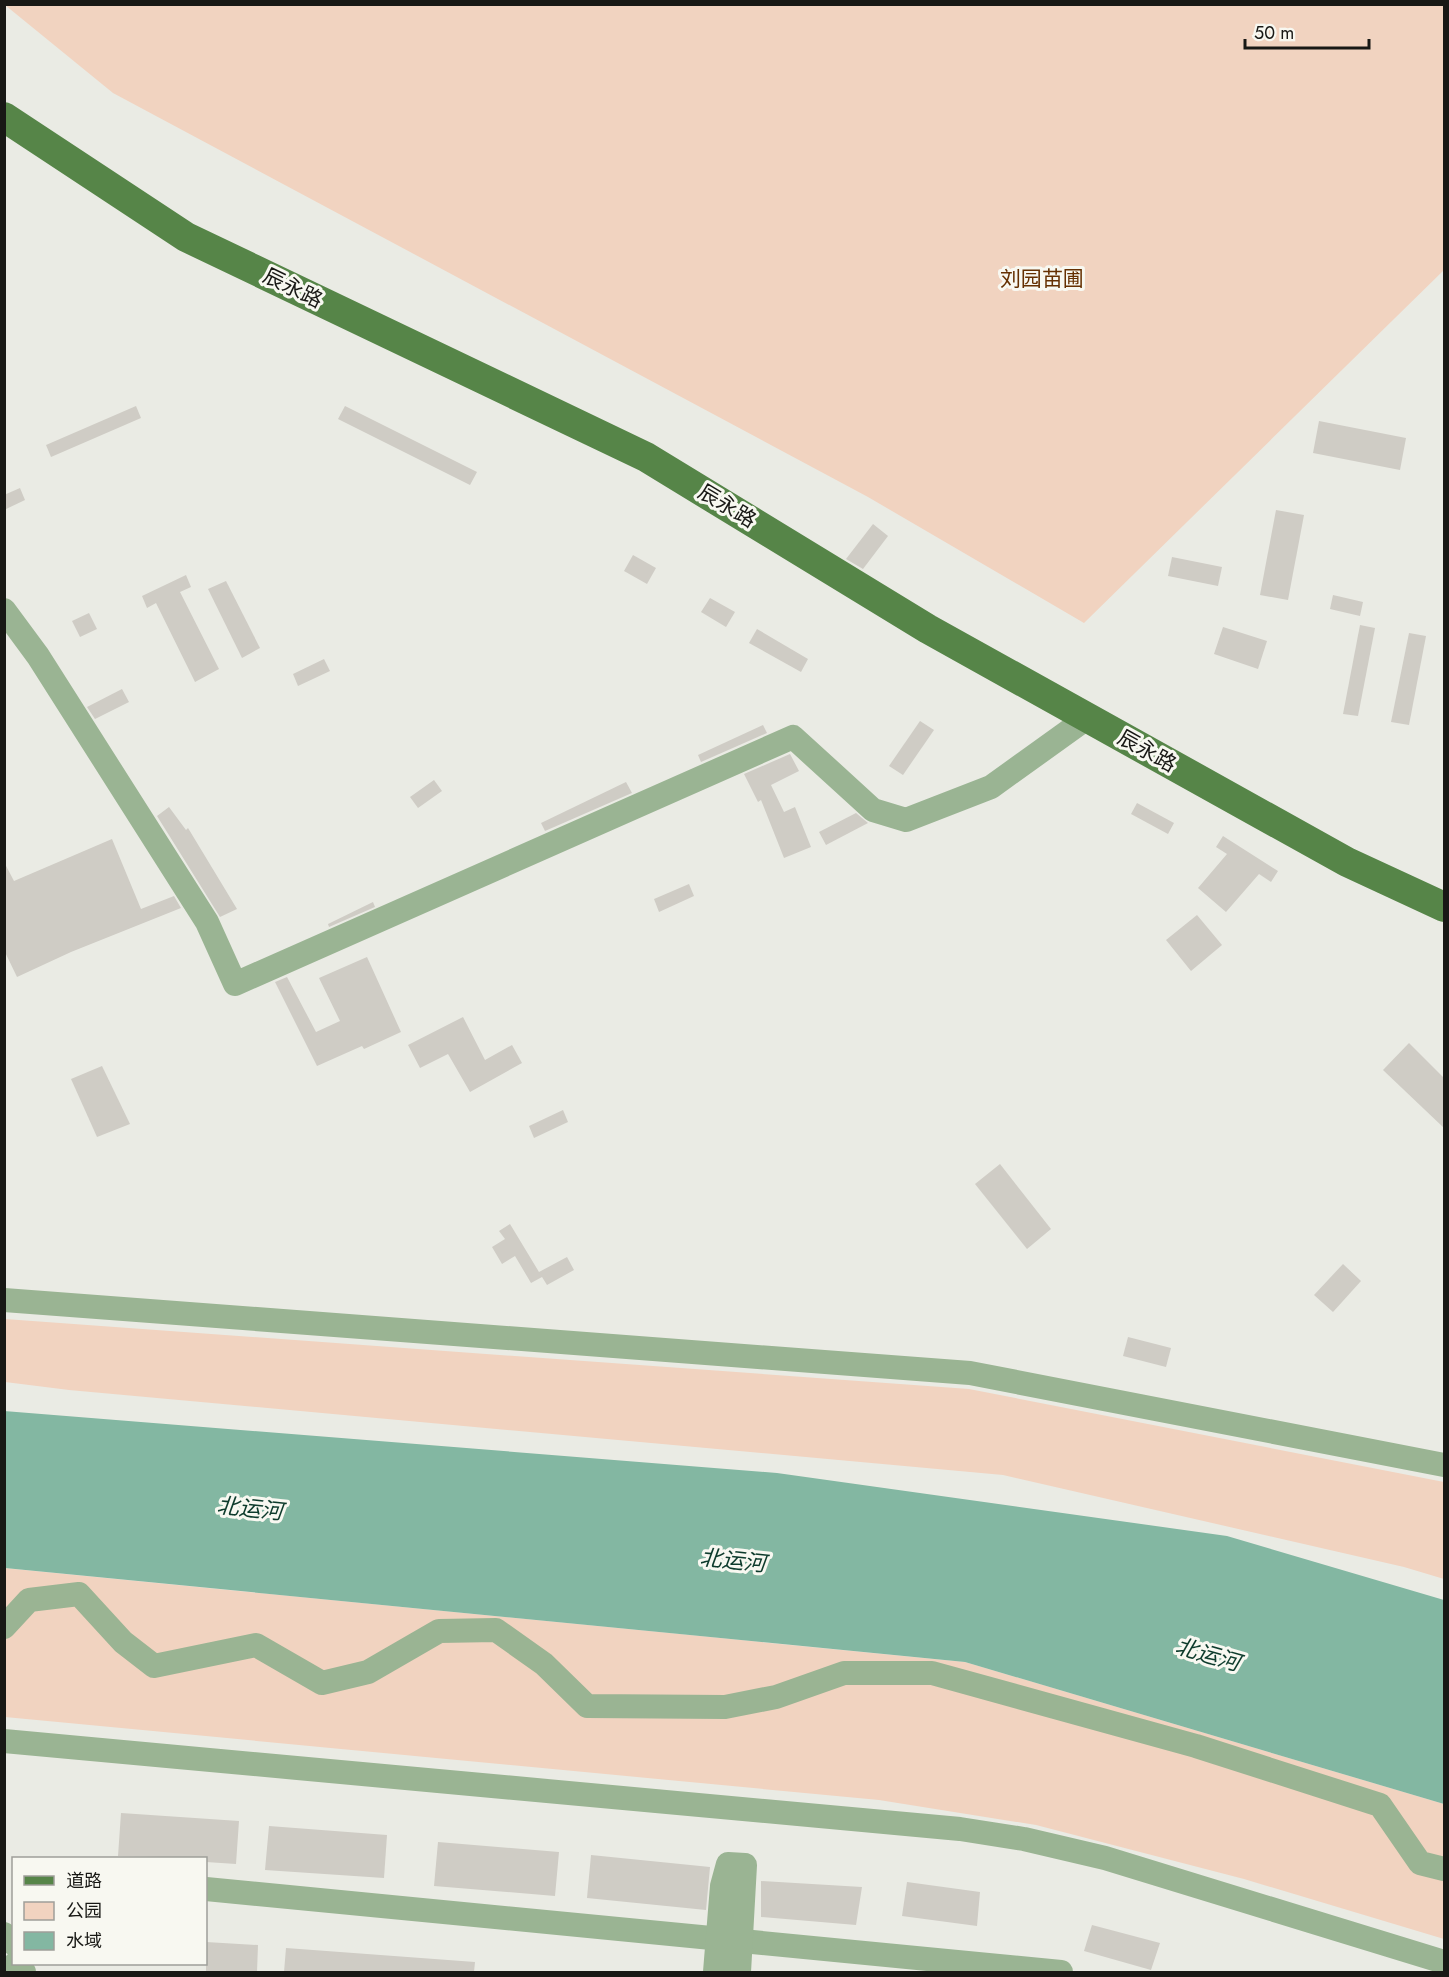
<svg xmlns="http://www.w3.org/2000/svg" width="1449" height="1977" viewBox="0 0 1449 1977" font-family="Jost,'Noto Sans SC',sans-serif">
	<style>
		.green { fill: #f1d3c0 }
		.water { fill: #83b7a2 }
		.building { fill: #cfccc5 }
		.lines { fill: none; stroke-linecap: round; stroke-linejoin: round }
		.minor { stroke: #9ab493; stroke-width: 24 }
		.major { stroke: #568548; stroke-width: 30 }
		.labels { text-anchor: middle; dominant-baseline: central; stroke-width: 6; stroke-linejoin: round; paint-order: stroke }
		.park-label { font-size: 21px; fill: #653002; stroke: #f8f8f1 }
		.street-label { font-size: 21px; fill: #181815; stroke: #f8f8f1 }
		.water-label { font-size: 22px; font-style: italic; fill: #0d3b2c; stroke: #f8f8f1 }
	</style>
	<rect width="100%" height="100%" fill="#eaebe4"/>
	<g class="green">
		<path d="M 5,5 L 1444,5 L 1444,270 L 1084,623 L 868,497 L 113,93 Z"/>
		<path d="M 5,1319 L 969,1389 L 1444,1482 L 1444,1579 L 1404,1567 L 1003,1475 L 69,1390 L 5,1382 Z"/>
		<path d="M 4,1568 L 965,1662 L 1444,1804 L 1444,1939 L 1244,1879 L 1036,1825 L 879,1800 L 5,1717 Z"/>
	</g>
	<path class="water" d="M 4,1411 L 777,1473 L 1227,1536 L 1444,1600 L 1444,1804 L 965,1662 L 5,1568 Z"/>
	<g class="building">
		<path d="M 136,406 L 141,418 L 51,457 L 46,445 Z"/>
		<path d="M 345,406 L 477,472 L 470,485 L 338,419 Z"/>
		<path d="M 1319,421 L 1406,438 L 1400,470 L 1313,453 Z"/>
		<path d="M 20,488 L 25,500 L 4,510 L 4,495 Z"/>
		<path d="M 1276,510 L 1304,515 L 1288,600 L 1260,595 Z"/>
		<path d="M 873,524 L 888,536 L 863,569 L 846,559 Z"/>
		<path d="M 633,555 L 656,568 L 647,584 L 624,571 Z"/>
		<path d="M 1172,557 L 1222,567 L 1218,586 L 1168,576 Z"/>
		<path d="M 186,575 L 191,587 L 180,592 L 219,669 L 195,682 L 156,603 L 147,608 L 142,596 Z"/>
		<path d="M 226,581 L 260,648 L 242,658 L 208,589 Z"/>
		<path d="M 1333,595 L 1363,602 L 1360,616 L 1330,609 Z"/>
		<path d="M 710,598 L 735,612 L 726,627 L 701,612 Z"/>
		<path d="M 89,613 L 97,629 L 80,637 L 72,621 Z"/>
		<path d="M 1360,625 L 1375,628 L 1358,716 L 1343,714 Z"/>
		<path d="M 1223,627 L 1267,641 L 1258,669 L 1214,654 Z"/>
		<path d="M 757,629 L 808,659 L 801,672 L 749,643 Z"/>
		<path d="M 1409,633 L 1426,636 L 1409,725 L 1391,722 Z"/>
		<path d="M 324,659 L 330,671 L 298,686 L 293,674 Z"/>
		<path d="M 122,689 L 129,702 L 95,719 L 87,707 Z"/>
		<path d="M 920,721 L 934,730 L 903,775 L 889,766 Z"/>
		<path d="M 763,725 L 767,733 L 701,762 L 698,755 Z"/>
		<path d="M 790,754 L 799,771 L 771,785 L 784,812 L 795,807 L 811,847 L 784,858 L 761,800 L 758,802 L 744,774 Z"/>
		<path d="M 434,780 L 442,791 L 418,808 L 410,797 Z"/>
		<path d="M 626,782 L 632,793 L 545,831 L 541,823 Z"/>
		<path d="M 1137,803 L 1174,823 L 1168,834 L 1131,814 Z"/>
		<path d="M 169,807 L 186,830 L 188,828 L 237,909 L 220,917 L 157,816 Z"/>
		<path d="M 856,813 L 868,823 L 826,845 L 819,832 Z"/>
		<path d="M 1223,836 L 1278,871 L 1271,882 L 1259,874 L 1226,912 L 1198,888 L 1227,854 L 1216,847 Z"/>
		<path d="M 112,839 L 141,909 L 174,896 L 181,908 L 71,952 L 17,977 L 4,950 L 4,862 L 14,881 Z"/>
		<path d="M 689,884 L 694,896 L 659,912 L 654,899 Z"/>
		<path d="M 373,902 L 375,907 L 329,927 L 328,924 Z"/>
		<path d="M 1197,915 L 1222,945 L 1191,971 L 1166,940 Z"/>
		<path d="M 367,957 L 401,1032 L 364,1049 L 362,1046 L 317,1066 L 275,982 L 287,977 L 316,1032 L 340,1021 L 319,978 Z"/>
		<path d="M 463,1017 L 485,1060 L 512,1045 L 522,1063 L 470,1092 L 448,1054 L 420,1068 L 408,1045 Z"/>
		<path d="M 1409,1043 L 1444,1078 L 1444,1128 L 1383,1070 Z"/>
		<path d="M 102,1066 L 130,1124 L 97,1137 L 71,1079 Z"/>
		<path d="M 563,1110 L 568,1122 L 534,1138 L 529,1126 Z"/>
		<path d="M 1000,1164 L 1051,1229 L 1027,1249 L 975,1184 Z"/>
		<path d="M 510,1224 L 539,1272 L 567,1257 L 574,1270 L 547,1285 L 542,1277 L 531,1283 L 515,1256 L 502,1264 L 492,1247 L 505,1239 L 499,1231 Z"/>
		<path d="M 1343,1264 L 1361,1281 L 1333,1312 L 1314,1295 Z"/>
		<path d="M 1128,1337 L 1171,1348 L 1166,1367 L 1123,1356 Z"/>
		<path d="M 121,1813 L 239,1821 L 236,1864 L 206,1862 L 206,1858 L 118,1856 Z"/>
		<path d="M 269,1826 L 387,1835 L 384,1878 L 265,1870 Z"/>
		<path d="M 438,1842 L 559,1852 L 555,1896 L 434,1886 Z"/>
		<path d="M 591,1855 L 710,1867 L 706,1910 L 587,1898 Z"/>
		<path d="M 761,1881 L 862,1887 L 856,1925 L 761,1917 Z"/>
		<path d="M 907,1882 L 980,1892 L 977,1926 L 902,1916 Z"/>
		<path d="M 1092,1925 L 1160,1943 L 1151,1970 L 1084,1951 Z"/>
		<path d="M 206,1942 L 258,1945 L 257,1972 L 206,1972 Z"/>
		<path d="M 286,1948 L 475,1962 L 474,1972 L 284,1972 Z"/>
	</g>
	<g class="lines">
		<g class="minor">
			<path d="M 4,610 L 38,656 L 207,922 L 235,984 L 793,737 L 873,810 L 906,820 L 991,787 L 1087,718"/>
			<path d="M 4,1300 L 970,1373 L 1444,1465"/>
			<path d="M 4,1627 L 29,1600 L 79,1594 L 123,1642 L 154,1666 L 256,1645 L 322,1683 L 368,1672 L 439,1631 L 496,1630 L 544,1664 L 587,1706 L 725,1707 L 776,1697 L 844,1673 L 932,1673 L 1196,1746 L 1380,1805 L 1420,1863 L 1444,1869"/>
			<path d="M 4,1741 L 960,1829 L 1024,1839 L 1105,1858 L 1444,1962"/>
			<path d="M 206,1889 L 1061,1972"/>
			<path d="M 4,1934 L 14,1944"/>
			<path d="M 15,1964 L 24,1972"/>
			<path d="M 715,1972 L 722,1886 L 728,1864 L 745,1865 L 739,1972"/>
		</g>
		<path class="major" d="M 4,117 L 186,237 L 646,457 L 928,629 L 1347,862 L 1444,907"/>
	</g>
	<g class="labels">
		<g class="park-label">
			<text x="1042" y="279">刘园苗圃</text>
		</g>
		<g class="street-label">
			<text transform="translate(293 288) rotate(26)">辰永路</text>
			<text transform="translate(727 506) rotate(31)">辰永路</text>
			<text transform="translate(1147 751) rotate(29)">辰永路</text>
		</g>
		<g class="water-label">
			<text transform="translate(250 1508) rotate(6)">北运河</text>
			<text transform="translate(733 1560) rotate(6)">北运河</text>
			<text transform="translate(1208 1654) rotate(16)">北运河</text>
		</g>
	</g>
	<rect width="1449" height="1977" fill="none" stroke="#181815" stroke-width="12"/>
	<rect x="12" y="1857" width="195" height="108" fill="#f8f8f1" stroke="#9e9e99" stroke-width="1.5"/>
	<rect x="24" y="1876" width="30" height="9" fill="#568548" stroke="#9e9e99" stroke-width="1.5"/>
	<text x="66" y="1887" font-size="18" fill="#181815">道路</text>
	<rect x="24" y="1902" width="30" height="18" fill="#f1d3c0" stroke="#9e9e99" stroke-width="1.5"/>
	<text x="66" y="1917" font-size="18" fill="#181815">公园</text>
	<rect x="24" y="1932" width="30" height="18" fill="#83b7a2" stroke="#9e9e99" stroke-width="1.5"/>
	<text x="66" y="1947" font-size="18" fill="#181815">水域</text>
	<path d="M1245 39v9h124v-9" fill="none" stroke="#181815" stroke-width="3"/>
	<text x="1254" y="39" font-size="18" fill="#181815" stroke="#f8f8f1" stroke-width="4.5" paint-order="stroke">50 m</text>
</svg>
